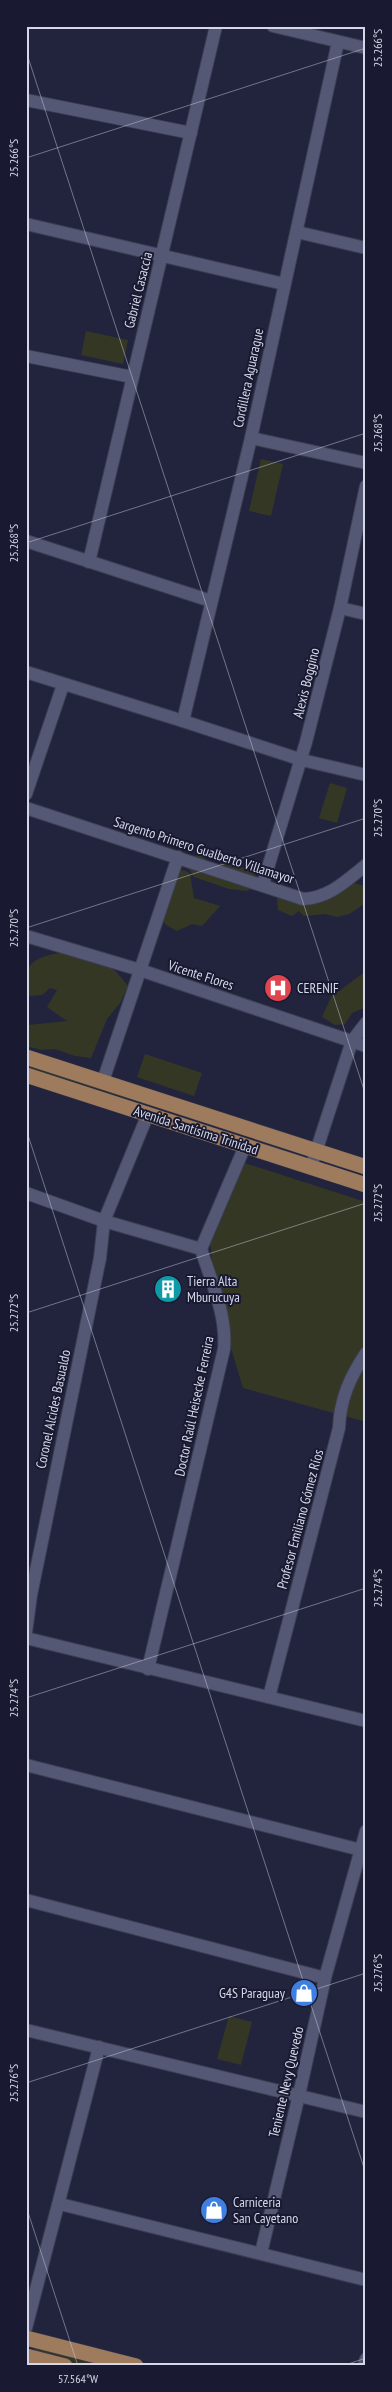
<svg xmlns="http://www.w3.org/2000/svg" width="392" height="2392" viewBox="0 0 392 2392" font-family="'PT Sans Narrow',sans-serif">
	<style>
		.green { fill: #353725 }
		.lines { fill: none; stroke-linecap: round; stroke-linejoin: round }
		.minor-casing { stroke: #3c3e52; stroke-width: 14 }
		.major-casing { stroke: #3c3e52; stroke-width: 16 }
		.minor { stroke: #555874; stroke-width: 12 }
		.major { stroke: #9e7b5d; stroke-width: 15 }
		.ticks { fill: none; stroke: #d5d8e8; stroke-width: 1; stroke-opacity: 0.45 }
		.labels { text-anchor: middle; dominant-baseline: central; stroke-width: 4; stroke-linejoin: round; paint-order: stroke }
		.street-label { font-size: 14px; fill: #d5d8e8; stroke: #191a32 }
		.poi-label { font-size: 14px; fill: #d5d8e8; stroke: #191a32; text-anchor: start }
		.neatline { fill: none; stroke: #d5d8e8; stroke-width: 2 }
		.ticks-label { font-size: 12px; text-anchor: middle; fill: #d5d8e8 }
	</style>
	<rect width="100%" height="100%" fill="#22243d"/>
	<g class="green">
		<path d="M 86,331 L 128,340 L 123,364 L 81,355 Z"/>
		<path d="M 261,459 L 283,464 L 271,516 L 249,511 Z"/>
		<path d="M 330,783 L 347,788 L 337,823 L 319,818 Z"/>
		<path d="M 196,855 L 202,855 L 210,864 L 216,865 L 226,863 L 254,871 L 257,881 L 253,887 L 247,891 L 229,889 L 194,877 L 187,866 Z"/>
		<path d="M 183,870 L 190,873 L 194,898 L 220,906 L 202,926 L 192,924 L 177,931 L 166,925 L 157,913 L 172,874 Z"/>
		<path d="M 349,882 L 366,886 L 366,903 L 349,914 L 337,917 L 325,914 L 304,916 L 299,911 L 292,916 L 278,910 L 277,897 L 299,892 L 310,893 Z"/>
		<path d="M 68,952 C 98,961 108,959 128,986 L 120,1003 L 107,1019 L 91,1058 L 75,1056 L 55,1049 L 42,1050 L 26,1046 L 28,1025 L 67,1021 L 47,1007 L 57,990 L 50,988 L 42,995 L 28,996 C 18,961 40,955 68,952 Z"/>
		<path d="M 366,971 L 366,1007 L 352,1013 L 345,1024 L 335,1025 L 322,1017 L 331,997 Z"/>
		<path d="M 145,1054 L 202,1073 L 194,1096 L 137,1077 Z"/>
		<path d="M 29,1066 L 293,1151 L 30,1068 Z"/>
		<path d="M 235,1160 L 366,1202 L 366,1422 L 243,1388 L 216,1298 L 209,1232 Z"/>
		<path d="M 229,2016 L 252,2022 L 241,2065 L 217,2059 Z"/>
		<path d="M 35,2348 L 105,2366 L 83,2366 L 34,2353 L 32,2351 Z"/>
	</g>
	<g class="lines">
		<g class="minor-casing">
			<g id="minor">
				<path d="M 273,26 L 366,48"/>
				<path d="M 26,100 L 191,133"/>
				<path d="M 26,224 L 284,284"/>
				<path d="M 297,232 L 366,248"/>
				<path d="M 26,356 L 132,377"/>
				<path d="M 251,438 L 366,463"/>
				<path d="M 26,541 L 211,601"/>
				<path d="M 89,562 L 216,26"/>
				<path d="M 340,608 L 366,614"/>
				<path d="M 26,672 L 183,721 L 302,760 L 366,775"/>
				<path d="M 183,721 L 251,438 L 338,42"/>
				<path d="M 26,794 L 63,685"/>
				<path d="M 26,808 L 303,899 C 329,898 346,881 366,865"/>
				<path d="M 263,884 L 306,742 L 340,608 L 366,486"/>
				<path d="M 26,936 L 140,970 L 366,1046"/>
				<path d="M 103,1081 L 178,857"/>
				<path d="M 311,1167 L 352,1041 L 366,1023"/>
				<path d="M 26,1193 L 104,1221 L 201,1249 C 211,1281 227,1315 224,1349 L 148,1669"/>
				<path d="M 201,1249 L 245,1146"/>
				<path d="M 26,1632 L 31,1595 L 100,1258 L 104,1221 L 148,1114"/>
				<path d="M 26,1638 L 366,1721"/>
				<path d="M 269,1697 L 339,1428 C 340,1399 350,1377 366,1353"/>
				<path d="M 26,1765 L 361,1850"/>
				<path d="M 26,1900 L 325,1978"/>
				<path d="M 26,2030 L 366,2112"/>
				<path d="M 60,2204 L 366,2280"/>
				<path d="M 261,2253 L 299,2095 L 325,1978 L 366,1831"/>
				<path d="M 26,2328 L 99,2047"/>
				<path d="M 364,2366 L 366,2359"/>
			</g>
		</g>
		<g class="major-casing">
			<g id="major">
				<path d="M 26,1057 L 366,1167"/>
				<path d="M 26,1075 L 366,1185"/>
				<path d="M 26,2338 L 136,2366"/>
				<path d="M 26,2356 L 65,2366"/>
			</g>
		</g>
		<use href="#minor" class="minor"/>
		<use href="#major" class="major"/>
	</g>
	<path class="ticks" d="M 26,51 L 366,1096M 26,158 L 366,48M 26,543 L 366,433M 26,928 L 366,818M 26,1129 L 366,2174M 26,1313 L 366,1203M 26,1698 L 366,1588M 26,2083 L 366,1973M 26,2206 L 78,2366M 342,2366 L 366,2358"/>
	<defs>
		<g id="hospital-disc" transform="scale(1.4375)"><circle r="9.5" fill="#e0444e" stroke="#191a32"/><path d="M-5-5h3v3.5h4V-5h3V5h-3V1.5h-4V5h-3Z" fill="#fff"/></g>
		<g id="building-disc" transform="scale(1.4375)"><circle r="9.5" fill="#0f9aa8" stroke="#191a32"/><path d="M-4-6H4V6H1V3H-1V6H-4ZM-2.5-4.3h1.7v1.8h-1.7ZM.8-4.3h1.7v1.8H.8ZM-2.5-1h1.7V.8h-1.7ZM.8-1h1.7V.8H.8Z" fill="#fff"/></g>
		<g id="shop-disc" transform="scale(1.4375)"><circle r="9.5" fill="#3f7fe0" stroke="#191a32"/><path d="M-5-2.5h2.3a2.7 3.5 0 0 1 5.4 0H5L5.5 6h-11ZM-1.5-2.5h3a1.5 2.3 0 0 0-3 0Z" fill="#fff"/></g>
	</defs>
	<g fill-rule="evenodd">
		<use href="#hospital-disc" x="278" y="988"/>
		<use href="#building-disc" x="168" y="1289"/>
		<use href="#shop-disc" x="304" y="1993"/>
		<use href="#shop-disc" x="214" y="2210"/>
	</g>
	<g class="labels">
		<g class="street-label">
			<text transform="translate(138 290) rotate(-76)">Gabriel Casaccia</text>
			<text transform="translate(248 378) rotate(-78)">Cordillera Aguarague</text>
			<text transform="translate(306 683) rotate(-76)">Alexis Boggino</text>
			<text transform="translate(204 850) rotate(18)">Sargento Primero Gualberto Villamayor</text>
			<text transform="translate(201 975) rotate(18)">Vicente Flores</text>
			<text transform="translate(196 1130) rotate(18)">Avenida Santísima Trinidad</text>
			<text transform="translate(194 1406) rotate(-78)">Doctor Raúl Heisecke Ferreira</text>
			<text transform="translate(53 1409) rotate(-78)">Coronel Alcides Basualdo</text>
			<text transform="translate(300 1519) rotate(-75)">Profesor Emiliano Gómez Ríos</text>
			<text transform="translate(286 2082) rotate(-77)">Teniente Nevy Quevedo</text>
		</g>
		<g class="poi-label">
			<text x="297" y="988">CERENIF</text>
			<text x="187" y="1281">Tierra Alta<tspan x="187" dy="16">Mburucuya</tspan></text>
			<text x="285" y="1993" text-anchor="end">G4S Paraguay</text>
			<text x="233" y="2202">Carniceria<tspan x="233" dy="16">San Cayetano</tspan></text>
		</g>
	</g>
	<rect width="392" height="2392" fill="none" stroke="#191a32" stroke-width="55"/>
	<rect x="28" y="28" width="336" height="2336" class="neatline"/>
	<g class="ticks-label">
		<text transform="translate(378 48) rotate(-90)" y="4">25.266°S</text>
		<text transform="translate(14 158) rotate(-90)" y="4">25.266°S</text>
		<text transform="translate(378 433) rotate(-90)" y="4">25.268°S</text>
		<text transform="translate(14 543) rotate(-90)" y="4">25.268°S</text>
		<text transform="translate(378 818) rotate(-90)" y="4">25.270°S</text>
		<text transform="translate(14 928) rotate(-90)" y="4">25.270°S</text>
		<text transform="translate(378 1203) rotate(-90)" y="4">25.272°S</text>
		<text transform="translate(14 1313) rotate(-90)" y="4">25.272°S</text>
		<text transform="translate(378 1588) rotate(-90)" y="4">25.274°S</text>
		<text transform="translate(14 1698) rotate(-90)" y="4">25.274°S</text>
		<text transform="translate(378 1973) rotate(-90)" y="4">25.276°S</text>
		<text transform="translate(14 2083) rotate(-90)" y="4">25.276°S</text>
		<text x="78" y="2383">57.564°W</text>
	</g>
</svg>
